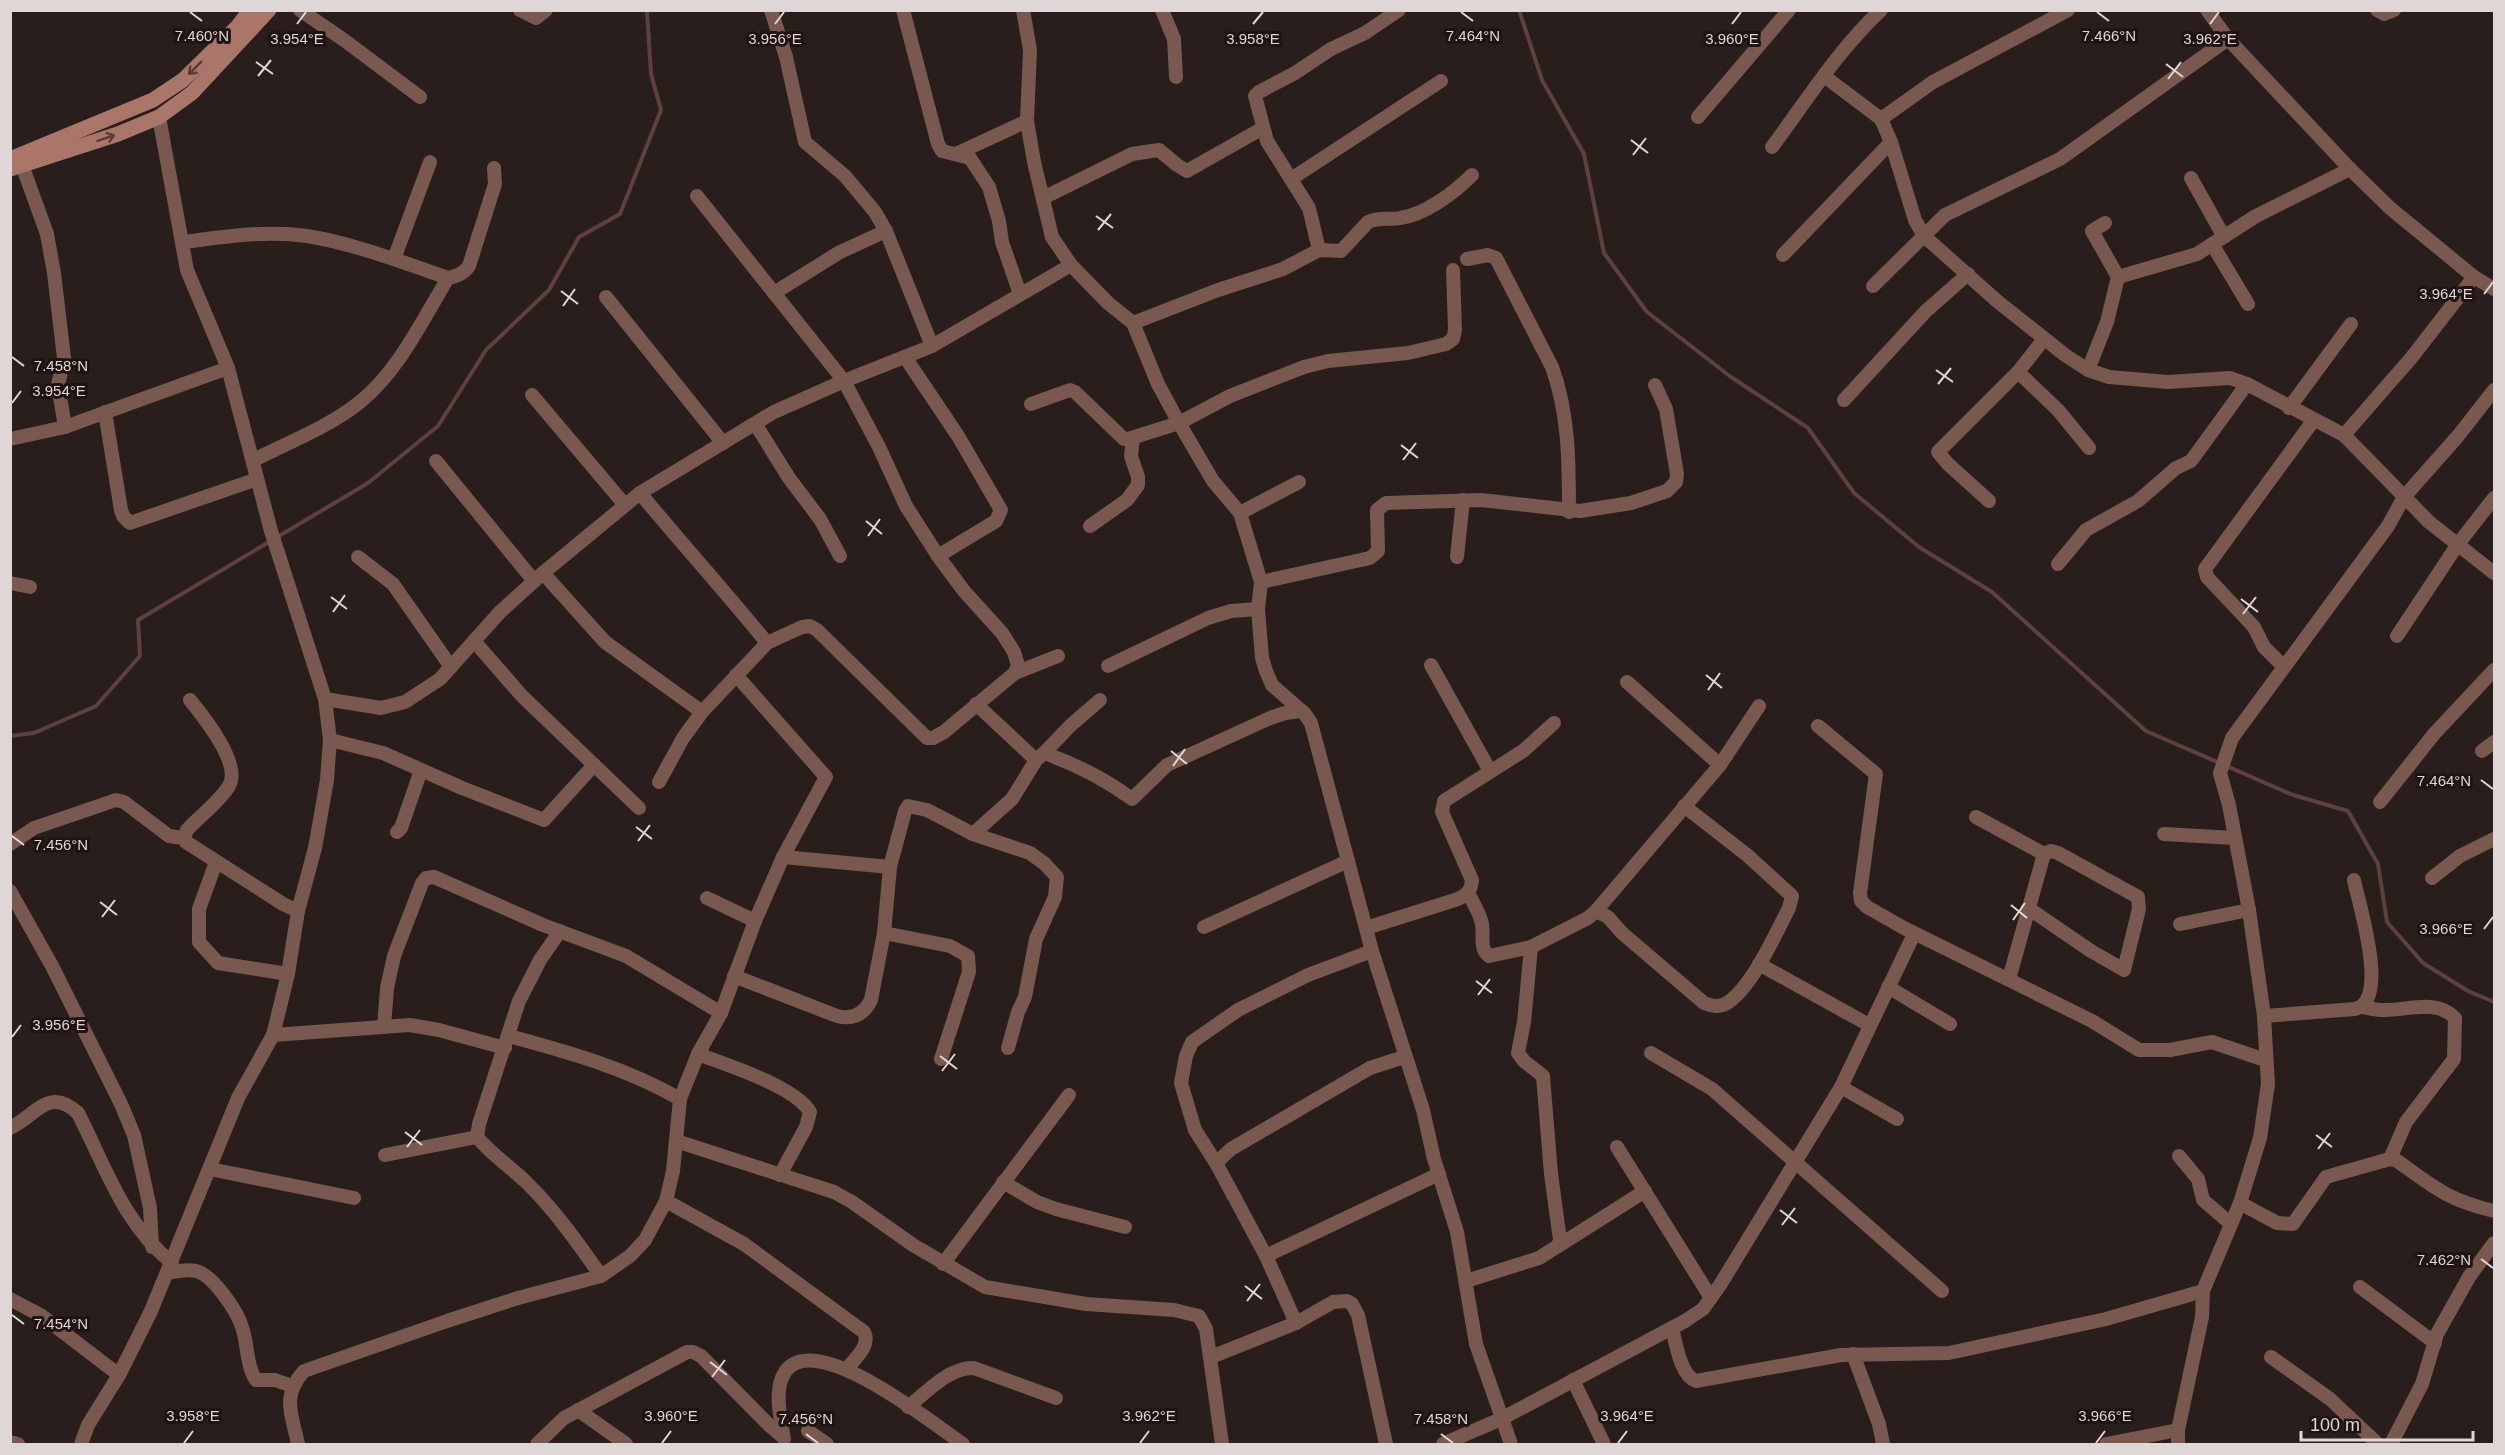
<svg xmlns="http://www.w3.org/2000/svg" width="2505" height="1455" viewBox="0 0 2505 1455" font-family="Arial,sans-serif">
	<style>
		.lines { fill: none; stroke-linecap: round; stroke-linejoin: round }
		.stream { stroke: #5e4040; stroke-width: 4 }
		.street { stroke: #78584f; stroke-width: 14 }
		.secondary { stroke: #aa7669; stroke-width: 15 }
		.oneway { stroke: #573b35 }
		.ticks { fill: none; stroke: #dfd7d5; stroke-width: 2 }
		.ticks-label { font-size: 15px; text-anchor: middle; fill: #dfd7d5; stroke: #1f1412; stroke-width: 6; stroke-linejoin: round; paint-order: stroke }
	</style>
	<rect width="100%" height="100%" fill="#291e1b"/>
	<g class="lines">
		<g class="stream">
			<path d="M 1519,10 L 1542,80 L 1584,154 L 1604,253 L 1647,312 L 1731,377 L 1808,428 L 1854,493 L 1919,547 L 1992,592 L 2146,731 L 2293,795 L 2348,811 L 2378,864 L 2387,922 L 2423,963 L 2468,991 L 2494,1002"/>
			<path d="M 10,736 L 34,733 L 96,706 L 140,656 L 138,620 L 368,483 L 438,426 L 486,350 L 549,290 L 579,237 L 620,214 L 661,110 L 651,74 L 647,10"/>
		</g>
		<g class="street">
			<path d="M 300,10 L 344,40 L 420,97"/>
			<path d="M 520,10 L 536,18 L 546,10"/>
			<path d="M 771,10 L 786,57 L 805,142 L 845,176 L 875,212 L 886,231 L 932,346"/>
			<path d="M 903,10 L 938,144 L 942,151 L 970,158 L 989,187 L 999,221 L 1002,242 L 1020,294"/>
			<path d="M 1023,10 L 1030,50 L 1027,121 L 1034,162 L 1052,237 L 1071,265 L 1108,303 L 1133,323 L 1158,384 L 1179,423 L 1213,481 L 1240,513 L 1261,582 L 1258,609 L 1262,658 L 1266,671 L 1272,685 L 1305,714 L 1311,723 L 1372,951 L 1423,1110 L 1434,1159 L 1457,1232 L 1476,1344 L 1511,1444"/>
			<path d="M 1162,10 L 1174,39 L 1176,77"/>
			<path d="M 2207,10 L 2228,39 L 2350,169 L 2390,208 L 2474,277 L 2494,289"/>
			<path d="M 2377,10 L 2384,14 L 2394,10"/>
			<path d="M 1824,76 L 1881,119 L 1891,142 L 1915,220 L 1924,236 L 1997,301 L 2065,355 L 2088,370 L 2109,377 L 2168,382 L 2230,378 L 2247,384 L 2344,435 L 2429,522 L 2494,573"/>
			<path d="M 1698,117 L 1789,10"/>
			<path d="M 1881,119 L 1933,82 L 2068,10"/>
			<path d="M 1772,147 C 1807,100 1838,50 1881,10"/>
			<path d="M 958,153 L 1027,121"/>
			<path d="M 22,165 L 47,234 L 54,273 L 64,358 L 58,385 L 65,427"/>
			<path d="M 2191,178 L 2224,237"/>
			<path d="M 1291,179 L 1441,81"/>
			<path d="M 1043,198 L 1132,154 L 1159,150 L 1177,165 L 1187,171 L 1263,128"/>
			<path d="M 183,242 C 224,237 265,230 307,236 C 352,243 405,263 448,278 C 457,276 463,274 469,266 L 495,184 L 494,168"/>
			<path d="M 2212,244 L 2248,304"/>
			<path d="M 1319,250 L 1309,208 L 1267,141 L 1255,96 L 1259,92 L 1295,73 L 1331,49 L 1365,33 L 1399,10"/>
			<path d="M 1783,255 L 1891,142"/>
			<path d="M 394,259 L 430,162"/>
			<path d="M 1467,259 L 1488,255 L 1496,258 L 1552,367 C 1569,414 1569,463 1569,512"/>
			<path d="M 2118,277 L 2197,254 L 2256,216 L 2350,169"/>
			<path d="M 1873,286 L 1945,215 L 2060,159 L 2228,39"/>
			<path d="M 774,293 L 840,252 L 886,231"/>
			<path d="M 606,297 L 723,443"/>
			<path d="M 1133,323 L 1218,290 L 1283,269 L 1319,250 L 1341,251 L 1368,222 C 1378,217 1390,220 1400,218 C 1425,215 1455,192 1472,175"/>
			<path d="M 905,357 L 958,436 L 1001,510 L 996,521 L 938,556"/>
			<path d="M 2088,370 L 2107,322 L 2118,277 L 2092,231 L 2105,223"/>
			<path d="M 2018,372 L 2058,410 L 2089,448"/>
			<path d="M 532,395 L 625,505"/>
			<path d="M 1844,400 L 1926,311 L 1968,274"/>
			<path d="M 1031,404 L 1070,390 L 1075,392 L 1124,439 L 1128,439 L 1179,423 L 1230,396 L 1304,367 L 1328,361 L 1408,353 L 1446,344 L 1453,339 L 1455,330 L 1453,270"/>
			<path d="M 2289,408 L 2351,324"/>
			<path d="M 105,412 L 121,510 L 123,516 L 130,523 L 257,479"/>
			<path d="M 756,425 L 789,478 L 820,519 L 840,556"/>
			<path d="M 2344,435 L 2412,357 L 2474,277"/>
			<path d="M 10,439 L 65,427 L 228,368"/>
			<path d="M 254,460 C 289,442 329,427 360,402 C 399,370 422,321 448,278"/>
			<path d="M 436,461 L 534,581"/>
			<path d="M 640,493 C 682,544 726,592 767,643"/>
			<path d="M 1989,501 L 1948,464 L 1938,452 L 2018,372 L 2044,339"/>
			<path d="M 1240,513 L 1299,482"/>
			<path d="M 1090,526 L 1127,500 L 1138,485 L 1138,477 L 1131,456 L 1133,438"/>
			<path d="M 358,557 L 393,584 L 451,667"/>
			<path d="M 1457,557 L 1463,500"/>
			<path d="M 2058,564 L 2086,530 L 2138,501 L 2176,468 L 2191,461 L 2247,384"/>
			<path d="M 543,573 L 605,642 L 702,712"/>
			<path d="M 1261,582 L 1370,558 L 1378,551 L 1377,510 L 1386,503 L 1481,500 L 1580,511 L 1631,503 L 1667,491 L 1676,482 L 1677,474 L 1666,409 L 1655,385"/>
			<path d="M 10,583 L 30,587"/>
			<path d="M 2397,636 L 2458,544 L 2494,498"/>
			<path d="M 474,641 L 522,696 L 639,808"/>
			<path d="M 1431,665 L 1490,771"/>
			<path d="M 1108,666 L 1208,618 L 1231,611 L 1258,609"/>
			<path d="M 2284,667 L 2264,647 L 2254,627 L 2207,577 L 2205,569 L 2313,421"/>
			<path d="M 1015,673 L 1058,656"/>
			<path d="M 1627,682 L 1720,765"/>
			<path d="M 325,699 L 381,708 L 405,702 L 440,679 L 500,612 L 543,573 L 640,493 L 774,412 L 844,381 L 932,346 L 1071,265"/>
			<path d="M 976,704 L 1036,760 L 1044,753 C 1075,764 1105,779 1132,799 L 1167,765 L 1270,718 L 1285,713 L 1302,711"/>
			<path d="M 1818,726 L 1876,774 L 1860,893 L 1861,901 L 1867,907 L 1904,928 L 2092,1021 L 2139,1050 L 2170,1050 L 2212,1042 L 2265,1060"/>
			<path d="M 330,740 L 383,753 L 462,788 L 544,820 L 594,765"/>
			<path d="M 2482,751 L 2494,742"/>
			<path d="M 1044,753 L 1071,725 L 1100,700"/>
			<path d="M 659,782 L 683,738 L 702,712 L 767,643 L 802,627 L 810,626 L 817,630 L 927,738 L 933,738 L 944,732 L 1015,673 L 1018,665 L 1014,652 L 1002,633 L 964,591 L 938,556 L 906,506 L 879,447 L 844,381 L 697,196"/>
			<path d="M 2380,802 L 2434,734 L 2494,670"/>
			<path d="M 1976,817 L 2044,854"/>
			<path d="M 397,832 L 401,828 L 421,770"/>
			<path d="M 973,834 L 1012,799 L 1036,760"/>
			<path d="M 2164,834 L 2235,838"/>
			<path d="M 184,838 L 187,830 C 200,816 219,802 229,786 C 242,764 203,716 190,700"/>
			<path d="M 10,844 L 34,828 L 116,800 L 124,802 L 169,836 L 184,838 L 186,842 L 283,904 L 298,911"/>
			<path d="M 783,857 L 890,867"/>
			<path d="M 216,862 L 199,909 L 199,942 L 218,963 L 288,974"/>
			<path d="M 2432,878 L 2460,856 L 2494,839"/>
			<path d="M 10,891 L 52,966 L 121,1104 L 134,1135 L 150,1208 L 152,1247"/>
			<path d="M 1468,893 C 1473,903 1480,913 1482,924 C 1484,935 1479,949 1489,956 L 1531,947 L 1588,918 L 1596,911 L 1720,765 L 1759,706"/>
			<path d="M 707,898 L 755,921"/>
			<path d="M 1596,911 L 1608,917 L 1622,933 L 1704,1003 C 1712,1006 1719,1008 1727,1003 C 1752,987 1775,935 1789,908 L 1792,896 L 1747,855 L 1684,806"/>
			<path d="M 2180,924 L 2249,910"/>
			<path d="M 1204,927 L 1348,861"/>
			<path d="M 1366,928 L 1455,900 C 1466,896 1471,892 1472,880 L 1442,812 L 1444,801 L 1523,751 L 1554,723"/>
			<path d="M 560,931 L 540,960 L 519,1001 L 479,1124 L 477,1137 C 491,1154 509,1166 525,1181 C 554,1209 578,1243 601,1276"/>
			<path d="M 884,933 L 950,946 L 968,956 L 969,972 L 941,1059"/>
			<path d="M 1531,947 L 1524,1022 L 1518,1053 L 1524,1061 L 1543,1076 L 1551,1174 L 1560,1240 L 1558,1246"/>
			<path d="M 1759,964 L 1869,1025"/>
			<path d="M 734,976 L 837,1016 C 853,1020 864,1014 871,1000 L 884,933 L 890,867 L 905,811 L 908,806 L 927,810 L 973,834 L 1030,853 L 1045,864 L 1057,877 L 1055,897 L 1036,939 L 1025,997 L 1018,1012 L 1008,1048"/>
			<path d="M 2009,979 L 2044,854 L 2051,851 L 2058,853 L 2138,897 L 2139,909 L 2124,970 L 2091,951 L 2028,908"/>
			<path d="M 1888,987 L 1950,1024"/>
			<path d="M 2363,1007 C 2369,1008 2376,1010 2382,1010 C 2407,1011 2436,998 2455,1018 L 2454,1059 L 2406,1122 L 2390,1159"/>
			<path d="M 2264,1016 L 2355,1009 C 2390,1001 2359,905 2354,880"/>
			<path d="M 384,1027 L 387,988 L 394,956 L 422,883 L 426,878 L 434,877 L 543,925 L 626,956 L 721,1013"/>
			<path d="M 273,1035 L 410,1025 L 439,1030 L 505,1048"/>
			<path d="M 509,1036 C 568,1052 626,1068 680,1099"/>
			<path d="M 1651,1053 L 1712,1089 L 1942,1291"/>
			<path d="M 698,1054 C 726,1065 795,1086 810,1112 L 806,1127 L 780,1175"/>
			<path d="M 1841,1087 L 1897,1119"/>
			<path d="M 10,1128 C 36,1116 48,1086 78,1113 C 106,1168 123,1223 172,1263"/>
			<path d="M 676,1141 L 834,1192 L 852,1202 L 913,1245 L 985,1287 L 1086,1304 L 1174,1310 L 1199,1316 L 1206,1329 L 1222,1444"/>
			<path d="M 1617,1147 L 1711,1298"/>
			<path d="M 385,1155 L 477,1137"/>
			<path d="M 2179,1156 L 2198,1179 L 2203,1200 L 2231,1224"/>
			<path d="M 1216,1163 L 1231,1149 L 1370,1068 L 1404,1057"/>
			<path d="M 210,1169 L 354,1198"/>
			<path d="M 1003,1182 L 1037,1202 L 1056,1209 L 1125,1227"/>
			<path d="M 666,1201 L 744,1244 L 864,1332 C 871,1346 855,1358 847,1369"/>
			<path d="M 2240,1203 L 2277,1223 L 2293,1224 L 2326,1177 L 2390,1159 L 2396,1160 C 2434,1187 2447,1200 2494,1211"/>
			<path d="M 1266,1256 L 1439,1174"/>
			<path d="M 943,1264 L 1069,1095"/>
			<path d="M 168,1273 C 177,1271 187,1269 196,1271 C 213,1275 237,1311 242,1327 C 248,1344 246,1365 256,1380 L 275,1380 L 292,1386"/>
			<path d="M 1466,1281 L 1539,1258 L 1645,1191"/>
			<path d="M 2360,1287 L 2435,1343"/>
			<path d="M 10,1299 L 42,1316 L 119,1375"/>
			<path d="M 1296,1323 L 1266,1256 L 1216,1163 L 1195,1130 L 1181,1083 L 1186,1056 L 1192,1042 L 1238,1010 L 1308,975 L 1372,951"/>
			<path d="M 1672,1328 C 1676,1343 1680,1375 1696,1381 L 1841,1355 L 1949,1353 L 2106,1319 L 2203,1291"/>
			<path d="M 1853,1354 L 1879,1424 L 1883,1444"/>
			<path d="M 1211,1357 L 1296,1323 L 1333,1302 L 1347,1301 L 1352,1304 L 1358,1315 L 1386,1444"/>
			<path d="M 2271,1357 L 2330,1399 L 2378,1444"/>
			<path d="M 1573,1380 L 1604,1444"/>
			<path d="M 908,1407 C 927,1392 949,1367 974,1368 L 1056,1398"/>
			<path d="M 578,1410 L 626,1444"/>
			<path d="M 808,1431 L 827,1444"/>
			<path d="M 784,1439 C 781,1420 773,1390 785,1372 C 815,1328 933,1424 963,1444"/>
			<path d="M 10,1442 L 18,1444"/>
			<path d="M 81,1444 L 88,1425 L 119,1375 L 151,1311 L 238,1098 L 273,1035 L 288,974 L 298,911 L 315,848 L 327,780 L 330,740 L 325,699 L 271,531 L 228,368 L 187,270 L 159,117"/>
			<path d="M 298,1444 C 292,1415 281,1396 304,1371 L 447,1321 L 518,1298 L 601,1276 L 630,1256 L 645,1240 L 666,1201 L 673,1171 L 680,1099 L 698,1054 L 721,1013 L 755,921 L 783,857 L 826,777 L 736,675"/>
			<path d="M 537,1444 L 564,1418 L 687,1352 L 693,1352 L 701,1356 L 769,1425 L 783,1437"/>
			<path d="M 1443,1444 L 1501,1419 L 1685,1321 L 1703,1309 L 1720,1285 L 1841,1087 L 1914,934"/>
			<path d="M 2106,1444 L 2178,1430"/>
			<path d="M 2178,1444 L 2178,1430 L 2202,1317 L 2203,1291 L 2240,1203 L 2260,1138 L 2268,1084 L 2264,1016 L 2249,910 L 2229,805 L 2220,773 L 2232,738 L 2388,526 L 2404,497 L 2458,436 L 2494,390"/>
			<path d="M 2391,1444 L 2422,1384 L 2437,1334 L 2469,1277 L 2494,1243"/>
		</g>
		<g class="secondary">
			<path d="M 15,157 L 153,100 L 183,80 L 238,26 L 250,10"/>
			<path d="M 10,169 L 118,134 L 159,117 L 192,93 L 269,10"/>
		</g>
	</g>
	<defs><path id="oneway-shaft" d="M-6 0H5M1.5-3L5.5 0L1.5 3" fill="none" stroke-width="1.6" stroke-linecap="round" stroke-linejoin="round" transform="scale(1.5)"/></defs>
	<g class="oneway">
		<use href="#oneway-shaft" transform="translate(195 68) rotate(135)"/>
		<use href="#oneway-shaft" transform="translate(106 138) rotate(-18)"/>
	</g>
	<path class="ticks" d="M 190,12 L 202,21M 1461,12 L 1473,21M 2097,12 L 2109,21M 297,24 L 306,12M 775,24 L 784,12M 1253,24 L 1263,12M 1732,24 L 1741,12M 2210,24 L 2219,12M 256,62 L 273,74M 2166,64 L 2183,77M 258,76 L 271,60M 2168,79 L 2181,62M 1631,140 L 1648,153M 1633,155 L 1646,138M 1096,216 L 1113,228M 1098,230 L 1111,214M 561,291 L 578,304M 2484,294 L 2493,282M 563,306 L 575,289M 12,357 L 24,366M 1936,370 L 1953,382M 1938,384 L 1951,368M 12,403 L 21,391M 1401,445 L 1418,458M 1403,460 L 1416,443M 866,521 L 882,534M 868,536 L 880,519M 331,597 L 347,609M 2241,599 L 2258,612M 333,612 L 345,595M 2243,614 L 2256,597M 1706,675 L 1722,688M 1708,690 L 1720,673M 1171,751 L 1187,764M 1173,766 L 1185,749M 2481,780 L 2493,789M 636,827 L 652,839M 12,836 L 24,845M 638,841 L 650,825M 100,902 L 117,915M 2011,905 L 2027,918M 102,917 L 115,900M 2013,920 L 2025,903M 2484,929 L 2493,917M 1476,981 L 1492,993M 1478,995 L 1490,979M 12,1037 L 21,1025M 940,1056 L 957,1069M 942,1071 L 955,1054M 405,1132 L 422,1145M 2316,1135 L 2332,1147M 407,1147 L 420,1130M 2318,1149 L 2330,1133M 1780,1210 L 1797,1223M 1782,1225 L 1795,1208M 2481,1259 L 2493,1268M 1245,1286 L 1262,1299M 1247,1301 L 1260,1284M 12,1315 L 24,1324M 710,1362 L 727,1375M 712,1377 L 725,1360M 806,1434 L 818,1443M 1441,1434 L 1453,1443M 184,1443 L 193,1431M 662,1443 L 671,1431M 1140,1443 L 1149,1431M 1618,1443 L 1627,1431M 2096,1443 L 2105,1431"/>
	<g class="ticks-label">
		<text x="202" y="41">7.460°N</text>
		<text x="1473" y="41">7.464°N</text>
		<text x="2109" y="41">7.466°N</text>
		<text x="297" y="44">3.954°E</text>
		<text x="775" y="44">3.956°E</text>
		<text x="1253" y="44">3.958°E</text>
		<text x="1732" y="44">3.960°E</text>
		<text x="2210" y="44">3.962°E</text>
		<text x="2446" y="299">3.964°E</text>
		<text x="61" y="371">7.458°N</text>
		<text x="59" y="396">3.954°E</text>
		<text x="2444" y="786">7.464°N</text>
		<text x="61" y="850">7.456°N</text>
		<text x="2446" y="934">3.966°E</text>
		<text x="59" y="1030">3.956°E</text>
		<text x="2444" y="1265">7.462°N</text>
		<text x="61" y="1329">7.454°N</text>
		<text x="193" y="1421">3.958°E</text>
		<text x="671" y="1421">3.960°E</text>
		<text x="1149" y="1421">3.962°E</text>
		<text x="1627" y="1421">3.964°E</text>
		<text x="2105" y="1421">3.966°E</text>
		<text x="806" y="1424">7.456°N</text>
		<text x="1441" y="1424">7.458°N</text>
	</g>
	<rect width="2505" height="1455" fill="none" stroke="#dfd7d5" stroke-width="24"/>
	<path d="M2301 1431v9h172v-9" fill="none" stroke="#dfd7d5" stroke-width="3"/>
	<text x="2310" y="1431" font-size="18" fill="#dfd7d5" stroke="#1f1412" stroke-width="4.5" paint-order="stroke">100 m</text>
</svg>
